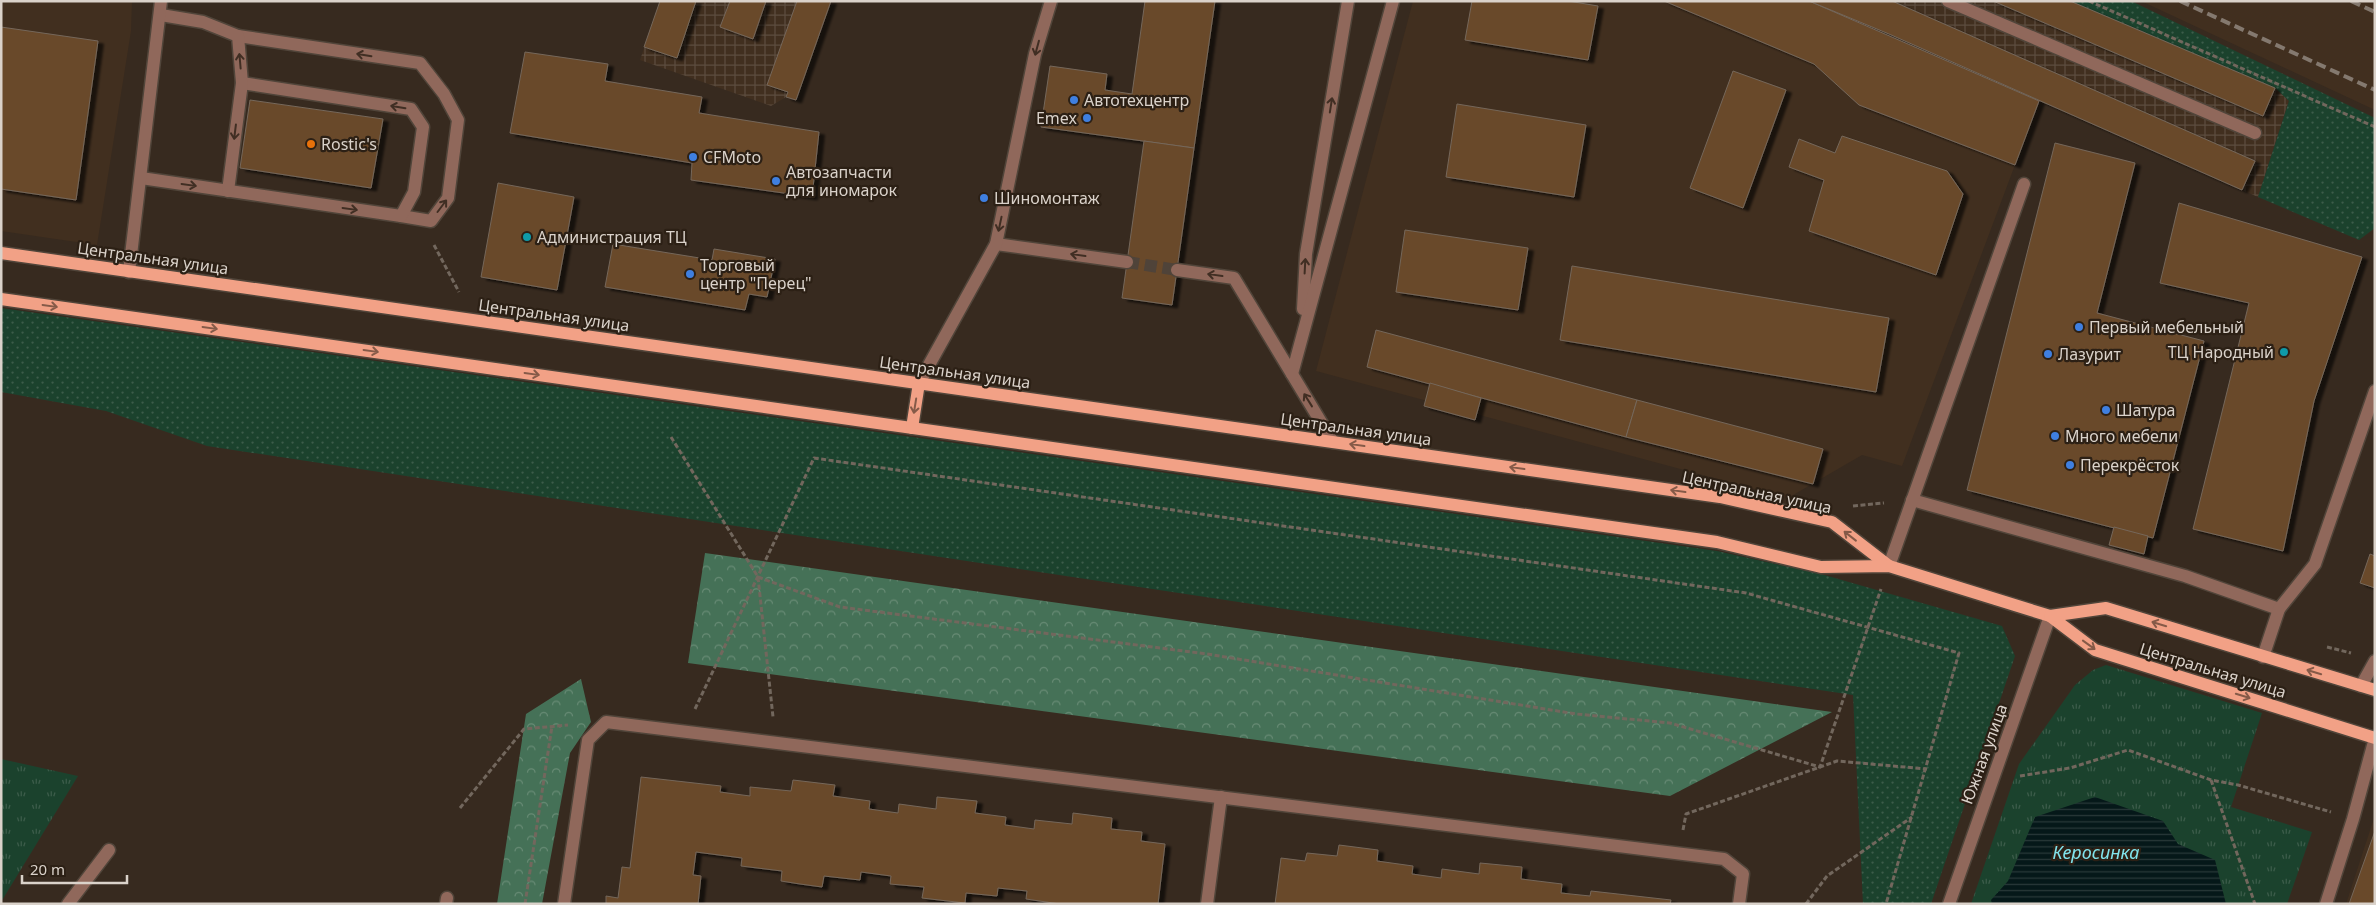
<svg xmlns="http://www.w3.org/2000/svg" width="2376" height="905" viewBox="0 0 2376 905" font-family="'Noto Sans',sans-serif">
	<style>
		.built { fill: #412f1f }
		.industrial { fill: url(#industrial-grid) }
		.grass { fill: url(#grass-dots) }
		.forest { fill: url(#forest-crowns) }
		.park { fill: url(#park-tufts) }
		.water { fill: url(#water-rules) }
		.building { fill: #69492a; stroke: #75675a; filter: url(#shadow) }
		.lines { fill: none; stroke-linecap: round; stroke-linejoin: round }
		.minor-tunnel { stroke: #4f4339; stroke-width: 12; stroke-dasharray: 12 6; stroke-linecap: butt }
		.minor-casing { stroke: #51453a; stroke-width: 15 }
		.major-casing { stroke: #51453a; stroke-width: 15 }
		.path { stroke: #72675d; stroke-width: 3; stroke-dasharray: 5 2.5; stroke-linecap: butt }
		.minor { stroke: #90685b; stroke-width: 12 }
		.major { stroke: #f2a186; stroke-width: 12 }
		.rail { stroke: #84796f; stroke-width: 4; stroke-dasharray: 10 5; stroke-linecap: butt }
		.oneway { stroke: #402e23 }
		.oneway2 { stroke: #855a48 }
		.shop-dot { fill: #3f7fe0; stroke: #2c2015; stroke-width: 2 }
		.food-dot { fill: #e8710a; stroke: #2c2015; stroke-width: 2 }
		.culture-dot { fill: #0f9aa8; stroke: #2c2015; stroke-width: 2 }
		.labels { text-anchor: middle; dominant-baseline: central; stroke-width: 4.5; stroke-linejoin: round; paint-order: stroke }
		.poi-label { font-size: 16px; fill: #dad2ca; stroke: #2c2015; text-anchor: start }
		.street-label { font-size: 16px; fill: #dad2ca; stroke: #2c2015 }
		.water-label { font-size: 18px; font-style: italic; fill: #81e3ec; stroke: #2c2015 }
	</style>
	<defs>
		<pattern id="industrial-grid" width="8" height="8" patternUnits="userSpaceOnUse" patternTransform="scale(1.25)"><rect width="8" height="8" fill="#412f1f"/><path d="M0 4h8M4 0v8" fill="none" stroke="#5c4c3e"/></pattern>
		<pattern id="grass-dots" width="8" height="8" patternUnits="userSpaceOnUse" patternTransform="scale(1.25)"><rect width="8" height="8" fill="#1b422d"/><path d="M2 2h.1M6 6h.1" fill="none" stroke="#3c5c4a" stroke-width="1.8" stroke-linecap="round"/></pattern>
		<pattern id="forest-crowns" width="20" height="18" patternUnits="userSpaceOnUse" patternTransform="scale(1.25)"><rect width="20" height="18" fill="#457157"/><path d="M2 6a3 3 0 1 1 6 0M12 15a3 3 0 1 1 6 0" fill="none" stroke="#688b75"/></pattern>
		<pattern id="park-tufts" width="24" height="20" patternUnits="userSpaceOnUse" patternTransform="scale(1.25)"><rect width="24" height="20" fill="#1b422d"/><path d="M3 7l-1-3M5 7V3M7 7l1-3M15 17l-1-3M17 17v-4M19 17l1-3" fill="none" stroke="#3c5c4a"/></pattern>
		<pattern id="water-rules" width="6" height="5" patternUnits="userSpaceOnUse" patternTransform="scale(1.25)"><rect width="6" height="5" fill="#051819"/><path d="M0 2.5h6" fill="none" stroke="#293939"/></pattern>
		<filter id="shadow"><feDropShadow dx="5.5" dy="3" stdDeviation="1" flood-color="#0009"/></filter>
	</defs>
	<rect width="100%" height="100%" fill="#372a1f"/>
	<g class="built">
		<path d="M 1,1 L 132,1 L 131,31 L 97,245 L 1,231 Z"/>
		<path d="M 1413,1 L 1809,1 L 2039,101 L 1902,466 L 1862,455 L 1788,498 L 1316,371 Z"/>
		<path d="M 2141,1 L 2375,1 L 2375,110 Z"/>
		<path d="M 2375,815 L 2375,904 L 2346,904 Z"/>
	</g>
	<g class="industrial">
		<path d="M 660,1 L 831,1 L 796,100 L 786,97 L 771,106 L 640,60 Z"/>
		<path d="M 1809,1 L 2070,1 L 2275,88 L 2289,100 L 2258,197 L 1889,34 Z"/>
	</g>
	<g class="grass">
		<path d="M 2070,1 L 2131,1 L 2375,118 L 2375,228 L 2359,240 L 2258,197 L 2289,101 L 2275,88 Z"/>
		<path d="M 1,308 L 1717,551 L 1821,574 L 2002,626 L 2015,656 L 1931,904 L 1863,904 L 1853,695 L 207,446 L 106,411 L 1,392 Z"/>
	</g>
	<g class="forest">
		<path d="M 705,553 L 1832,712 L 1670,796 L 688,663 Z"/>
		<path d="M 581,679 L 591,722 L 570,753 L 542,904 L 497,904 L 526,714 Z"/>
	</g>
	<g class="park">
		<path d="M 2106,665 L 2262,713 L 2231,807 L 2312,832 L 2287,904 L 1971,904 L 2019,764 L 2075,685 L 2093,670 Z"/>
		<path d="M 1,759 L 78,776 L 1,902 Z"/>
	</g>
	<path class="water" d="M 2095,797 L 2163,821 L 2178,844 L 2215,860 L 2226,904 L 1992,904 L 1991,900 L 2008,881 L 2035,817 Z"/>
	<g class="building">
		<path d="M 660,1 L 696,1 L 677,58 L 644,47 Z"/>
		<path d="M 730,1 L 766,1 L 753,39 L 720,27 Z"/>
		<path d="M 797,1 L 831,1 L 796,100 L 786,97 L 788,92 L 767,85 Z"/>
		<path d="M 1145,1 L 1215,1 L 1194,148 L 1041,127 L 1050,66 L 1107,74 L 1105,90 L 1132,94 Z"/>
		<path d="M 1472,1 L 1568,1 L 1598,6 L 1588,60 L 1465,40 Z"/>
		<path d="M 1664,1 L 1809,1 L 2039,101 L 2015,165 L 1859,105 L 1814,64 Z"/>
		<path d="M 1809,1 L 1892,1 L 2255,161 L 2242,190 L 1889,34 Z"/>
		<path d="M 1993,1 L 2070,1 L 2275,88 L 2263,116 Z"/>
		<path d="M 1,27 L 98,41 L 76,200 L 1,189 Z"/>
		<path d="M 525,52 L 608,64 L 605,81 L 702,97 L 699,113 L 819,132 L 812,197 L 691,180 L 692,163 L 510,133 Z"/>
		<path d="M 1733,71 L 1786,90 L 1743,208 L 1690,188 Z"/>
		<path d="M 250,100 L 383,119 L 371,188 L 240,168 Z"/>
		<path d="M 1457,104 L 1586,125 L 1574,197 L 1446,177 Z"/>
		<path d="M 1842,136 L 1947,171 L 1963,194 L 1936,275 L 1809,231 L 1824,180 L 1789,167 L 1799,139 L 1835,153 Z"/>
		<path d="M 1144,141 L 1194,148 L 1172,305 L 1122,298 Z"/>
		<path d="M 2055,143 L 2135,163 L 2097,313 L 2204,341 L 2153,538 L 1967,490 Z"/>
		<path d="M 498,183 L 574,197 L 557,290 L 481,277 Z"/>
		<path d="M 2179,203 L 2362,257 L 2314,401 L 2283,551 L 2193,529 L 2249,303 L 2160,283 Z"/>
		<path d="M 1405,230 L 1528,248 L 1518,310 L 1396,292 Z"/>
		<path d="M 613,244 L 712,260 L 714,249 L 775,259 L 767,297 L 749,294 L 745,310 L 605,287 Z"/>
		<path d="M 1572,266 L 1889,318 L 1876,392 L 1560,340 Z"/>
		<path d="M 1376,330 L 1637,400 L 1626,437 L 1367,367 Z"/>
		<path d="M 1430,383 L 1481,398 L 1475,420 L 1424,406 Z"/>
		<path d="M 1637,400 L 1823,449 L 1813,484 L 1626,437 Z"/>
		<path d="M 2114,527 L 2148,536 L 2144,554 L 2109,545 Z"/>
		<path d="M 2370,554 L 2375,556 L 2375,588 L 2360,583 Z"/>
		<path d="M 641,777 L 721,786 L 720,792 L 750,796 L 750,787 L 791,791 L 793,780 L 835,785 L 833,796 L 870,801 L 869,809 L 898,813 L 899,804 L 936,809 L 937,797 L 977,801 L 975,813 L 1006,817 L 1005,825 L 1034,829 L 1035,820 L 1072,824 L 1073,813 L 1112,818 L 1111,829 L 1142,832 L 1141,841 L 1165,844 L 1158,904 L 1060,904 L 1026,899 L 1027,891 L 998,888 L 997,896 L 966,893 L 965,903 L 922,898 L 924,887 L 890,884 L 891,876 L 861,872 L 860,880 L 824,876 L 822,887 L 800,884 L 781,881 L 782,871 L 741,866 L 742,858 L 696,852 L 693,875 L 701,876 L 698,904 L 606,904 L 606,896 L 618,898 L 622,867 L 630,868 Z"/>
		<path d="M 2375,831 L 2375,904 L 2349,904 Z"/>
		<path d="M 1339,845 L 1378,850 L 1377,861 L 1413,866 L 1412,874 L 1441,878 L 1442,869 L 1479,874 L 1480,863 L 1522,867 L 1521,879 L 1562,884 L 1561,893 L 1590,896 L 1591,891 L 1671,900 L 1670,904 L 1275,904 L 1281,858 L 1305,861 L 1307,853 L 1337,856 Z"/>
	</g>
	<g class="lines">
		<path class="minor-tunnel" d="M 1127,262 L 1177,270"/>
		<g class="minor-casing">
			<g id="minor">
				<path d="M 1948,1 L 2255,133"/>
				<path d="M 238,36 L 420,63 L 444,94 L 458,120 L 448,198 L 431,221 L 401,216"/>
				<path d="M 141,178 L 401,216 L 414,192 L 423,127 L 411,109 L 242,83 L 238,36 L 203,22 L 161,15"/>
				<path d="M 228,191 L 242,83"/>
				<path d="M 996,244 L 1127,262"/>
				<path d="M 1177,270 L 1234,278 L 1333,442"/>
				<path d="M 129,272 L 161,1"/>
				<path d="M 1303,309 L 1306,254 L 1348,1"/>
				<path d="M 1292,374 L 1393,1"/>
				<path d="M 919,383 L 996,244 L 1035,54 L 1051,1"/>
				<path d="M 1912,500 L 2185,576 L 2279,609"/>
				<path d="M 1889,566 L 2024,184"/>
				<path d="M 2263,657 L 2279,609 L 2315,564 L 2375,391"/>
				<path d="M 2361,686 L 2375,661"/>
				<path d="M 68,904 L 109,850"/>
				<path d="M 446,904 L 447,898"/>
				<path d="M 564,904 L 588,740 L 606,722 L 1724,859 L 1743,874 L 1739,904"/>
				<path d="M 1207,904 L 1221,797"/>
				<path d="M 1949,904 L 2050,616"/>
				<path d="M 2326,904 L 2353,819 L 2375,738"/>
			</g>
		</g>
		<g class="major-casing">
			<g id="major">
				<path d="M 1,253 L 1720,497 L 1832,522 L 1889,566"/>
				<path d="M 1,299 L 1717,542 L 1821,567 L 1889,566 L 2050,616 L 2095,650 L 2375,738"/>
				<path d="M 912,428 L 919,383"/>
				<path d="M 2050,616 L 2106,608 L 2375,690"/>
			</g>
		</g>
		<g class="path">
			<path d="M 2089,1 L 2375,127"/>
			<path d="M 434,245 L 459,292"/>
			<path d="M 671,437 L 758,577 L 773,717"/>
			<path d="M 1853,506 L 1884,503"/>
			<path d="M 758,577 L 840,607 L 1207,654 L 1576,714 L 1670,723 L 1820,767 L 1881,589"/>
			<path d="M 2327,647 L 2351,653"/>
			<path d="M 695,709 L 814,458 L 1746,593 L 1959,653 L 1886,904"/>
			<path d="M 2020,776 L 2070,768 L 2128,750 L 2211,780 L 2238,785 L 2331,812"/>
			<path d="M 2211,780 L 2255,904"/>
			<path d="M 460,808 L 524,729 L 568,725"/>
			<path d="M 1683,830 L 1686,814 L 1837,761 L 1927,769"/>
			<path d="M 525,904 L 552,726"/>
			<path d="M 1806,904 L 1827,876 L 1912,817"/>
		</g>
		<use href="#minor" class="minor"/>
		<use href="#major" class="major"/>
		<g class="rail">
			<path d="M 2180,1 L 2375,90"/>
			<path d="M 2351,1 L 2375,12"/>
		</g>
	</g>
	<defs><path id="oneway-shaft" d="M-6 0H5M1.5-3L5.5 0L1.5 3" fill="none" stroke-width="1.6" stroke-linecap="round" stroke-linejoin="round" transform="scale(1.25)"/></defs>
	<g class="oneway">
		<use href="#oneway-shaft" transform="translate(1037 48) rotate(105)"/>
		<use href="#oneway-shaft" transform="translate(364 55) rotate(-171)"/>
		<use href="#oneway-shaft" transform="translate(240 61) rotate(-95)"/>
		<use href="#oneway-shaft" transform="translate(1331 105) rotate(-81)"/>
		<use href="#oneway-shaft" transform="translate(398 107) rotate(-171)"/>
		<use href="#oneway-shaft" transform="translate(235 132) rotate(97)"/>
		<use href="#oneway-shaft" transform="translate(189 185) rotate(8)"/>
		<use href="#oneway-shaft" transform="translate(442 206) rotate(-53)"/>
		<use href="#oneway-shaft" transform="translate(350 209) rotate(8)"/>
		<use href="#oneway-shaft" transform="translate(1000 224) rotate(102)"/>
		<use href="#oneway-shaft" transform="translate(1078 255) rotate(-172)"/>
		<use href="#oneway-shaft" transform="translate(1305 266) rotate(-87)"/>
		<use href="#oneway-shaft" transform="translate(1215 275) rotate(-172)"/>
		<use href="#oneway-shaft" transform="translate(1308 400) rotate(-122)"/>
	</g>
	<g class="oneway2">
		<use href="#oneway-shaft" transform="translate(50 306) rotate(8)"/>
		<use href="#oneway-shaft" transform="translate(210 328) rotate(8)"/>
		<use href="#oneway-shaft" transform="translate(371 351) rotate(8)"/>
		<use href="#oneway-shaft" transform="translate(532 374) rotate(8)"/>
		<use href="#oneway-shaft" transform="translate(915 406) rotate(99)"/>
		<use href="#oneway-shaft" transform="translate(1357 445) rotate(-172)"/>
		<use href="#oneway-shaft" transform="translate(1517 468) rotate(-172)"/>
		<use href="#oneway-shaft" transform="translate(1678 491) rotate(-172)"/>
		<use href="#oneway-shaft" transform="translate(1850 536) rotate(-142)"/>
		<use href="#oneway-shaft" transform="translate(2159 624) rotate(-163)"/>
		<use href="#oneway-shaft" transform="translate(2089 645) rotate(36)"/>
		<use href="#oneway-shaft" transform="translate(2314 672) rotate(-163)"/>
		<use href="#oneway-shaft" transform="translate(2243 696) rotate(17)"/>
	</g>
	<g class="shop-dot">
		<circle cx="1074" cy="100" r="5"/>
		<circle cx="1087" cy="118" r="5"/>
		<circle cx="693" cy="157" r="5"/>
		<circle cx="776" cy="181" r="5"/>
		<circle cx="984" cy="198" r="5"/>
		<circle cx="690" cy="274" r="5"/>
		<circle cx="2079" cy="327" r="5"/>
		<circle cx="2048" cy="354" r="5"/>
		<circle cx="2106" cy="410" r="5"/>
		<circle cx="2055" cy="436" r="5"/>
		<circle cx="2070" cy="465" r="5"/>
	</g>
	<circle class="food-dot" cx="311" cy="144" r="5"/>
	<g class="culture-dot">
		<circle cx="527" cy="237" r="5"/>
		<circle cx="2284" cy="352" r="5"/>
	</g>
	<g class="labels">
		<g class="poi-label">
			<text x="1084" y="100">Автотехцентр</text>
			<text x="1077" y="118" text-anchor="end">Emex</text>
			<text x="321" y="144">Rostic's</text>
			<text x="703" y="157">CFMoto</text>
			<text x="786" y="172">Автозапчасти<tspan x="786" dy="18">для иномарок</tspan></text>
			<text x="994" y="198">Шиномонтаж</text>
			<text x="537" y="237">Администрация ТЦ</text>
			<text x="700" y="265">Торговый<tspan x="700" dy="18">центр "Перец"</tspan></text>
			<text x="2089" y="327">Первый мебельный</text>
			<text x="2274" y="352" text-anchor="end">ТЦ Народный</text>
			<text x="2058" y="354">Лазурит</text>
			<text x="2116" y="410">Шатура</text>
			<text x="2065" y="436">Много мебели</text>
			<text x="2080" y="465">Перекрёсток</text>
		</g>
		<g class="street-label">
			<text transform="translate(153 258) rotate(8)">Центральная улица</text>
			<text transform="translate(554 315) rotate(8)">Центральная улица</text>
			<text transform="translate(955 372) rotate(8)">Центральная улица</text>
			<text transform="translate(1356 429) rotate(8)">Центральная улица</text>
			<text transform="translate(1757 492) rotate(12)">Центральная улица</text>
			<text transform="translate(2213 670) rotate(17)">Центральная улица</text>
			<text transform="translate(1984 754) rotate(-70)">Южная улица</text>
		</g>
		<g class="water-label">
			<text x="2096" y="852">Керосинка</text>
		</g>
	</g>
	<rect width="2376" height="905" fill="none" stroke="#dad2ca" stroke-width="5"/>
	<path d="M22 875v8h105v-8" fill="none" stroke="#dad2ca" stroke-width="2.5"/>
	<text x="30" y="875" font-size="15" fill="#dad2ca" stroke="#2c2015" stroke-width="4" paint-order="stroke">20 m</text>
</svg>
